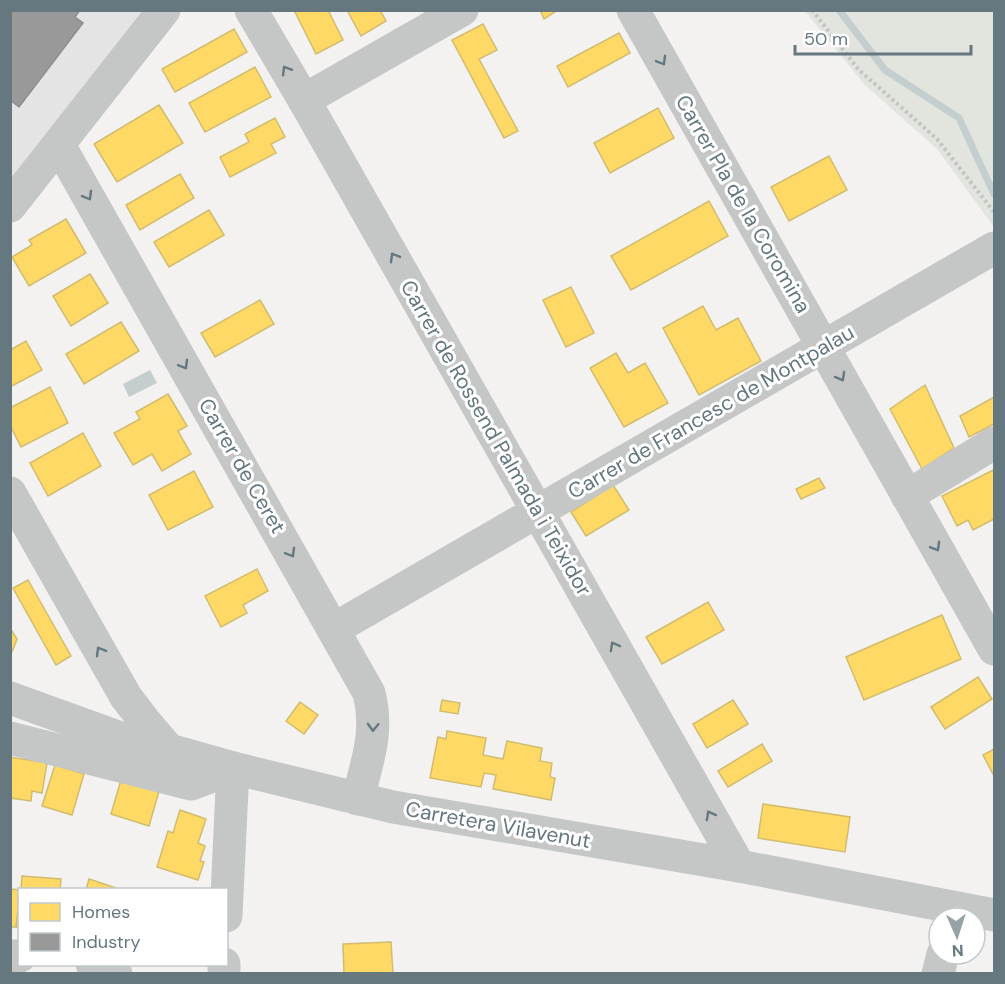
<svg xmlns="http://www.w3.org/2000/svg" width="1005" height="984" viewBox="0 0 1005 984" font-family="'DM Sans',sans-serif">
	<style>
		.built { fill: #e3e4e3 }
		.green { fill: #e2e4de }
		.water { fill: #c4cecf }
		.homes { fill: #ffd966; stroke: #d1bc6e; stroke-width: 1.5 }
		.industry { fill: #999; stroke: #898f91; stroke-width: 1.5 }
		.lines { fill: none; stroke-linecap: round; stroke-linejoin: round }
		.stream { stroke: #c4cecf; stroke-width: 7 }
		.path { stroke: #c3c4c5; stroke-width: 4; stroke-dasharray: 3 3; stroke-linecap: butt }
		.minor { stroke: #c5c7c7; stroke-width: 33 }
		.oneway { stroke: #65777f }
		.labels { text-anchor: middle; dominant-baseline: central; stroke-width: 6; stroke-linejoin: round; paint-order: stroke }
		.street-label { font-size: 21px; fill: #65777f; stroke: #fff }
	</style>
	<rect width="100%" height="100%" fill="#f3f2f1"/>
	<path class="built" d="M 11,11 L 153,11 L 11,195 Z"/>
	<path class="green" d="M 805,11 L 994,11 L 994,227 L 937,149 L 865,85 Z"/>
	<path class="water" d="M 150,370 L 157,383 L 129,397 L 123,384 Z"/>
	<g class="homes">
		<path d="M 298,10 L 328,10 L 343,40 L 316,54 L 295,12 Z"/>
		<path d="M 347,10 L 380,10 L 386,21 L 361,36 Z"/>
		<path d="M 540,10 L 558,10 L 544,19 Z"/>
		<path d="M 483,24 L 497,50 L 479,59 L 518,131 L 504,138 L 452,40 Z"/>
		<path d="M 234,29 L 247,52 L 175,92 L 162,69 Z"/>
		<path d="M 619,33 L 630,53 L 568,87 L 557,66 Z"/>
		<path d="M 255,67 L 271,97 L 205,132 L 189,103 Z"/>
		<path d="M 159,105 L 183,143 L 117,182 L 94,144 Z"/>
		<path d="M 658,108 L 674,138 L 610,173 L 594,143 Z"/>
		<path d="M 275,118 L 285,137 L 271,144 L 276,153 L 230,177 L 220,157 L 249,142 L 245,134 Z"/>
		<path d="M 829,156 L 847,190 L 789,221 L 771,187 Z"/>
		<path d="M 180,174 L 194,198 L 140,230 L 126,205 Z"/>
		<path d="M 709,201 L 728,236 L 631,290 L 611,256 Z"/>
		<path d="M 209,210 L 224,235 L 169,267 L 154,242 Z"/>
		<path d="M 66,219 L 86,253 L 29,286 L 12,257 L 32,245 L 29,240 Z"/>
		<path d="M 90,274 L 108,303 L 71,326 L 53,296 Z"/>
		<path d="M 571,287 L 594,333 L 566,347 L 543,300 Z"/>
		<path d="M 260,300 L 274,324 L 215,357 L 201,333 Z"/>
		<path d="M 703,306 L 716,330 L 738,318 L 761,361 L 699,395 L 663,328 Z"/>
		<path d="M 121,322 L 139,351 L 84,384 L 66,354 Z"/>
		<path d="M 26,341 L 42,370 L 10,387 L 10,350 Z"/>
		<path d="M 616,353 L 628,373 L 645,363 L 668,403 L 624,427 L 590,368 Z"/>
		<path d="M 925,385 L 954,448 L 922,469 L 890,409 Z"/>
		<path d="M 50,387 L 68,423 L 21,447 L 10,425 L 10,408 Z"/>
		<path d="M 168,394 L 187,426 L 178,431 L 191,454 L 162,471 L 152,454 L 133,465 L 114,433 L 140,419 L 136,412 Z"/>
		<path d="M 994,397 L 994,424 L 969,437 L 960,416 Z"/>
		<path d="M 83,433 L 101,466 L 48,496 L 30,463 Z"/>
		<path d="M 993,470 L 994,474 L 994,519 L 973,530 L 968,520 L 957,526 L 942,496 Z"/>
		<path d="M 194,471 L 213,507 L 168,530 L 149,495 Z"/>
		<path d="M 819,478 L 825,488 L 801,499 L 796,489 Z"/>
		<path d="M 613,485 L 629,510 L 586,536 L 571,512 Z"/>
		<path d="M 257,569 L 268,591 L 243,605 L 247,613 L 221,627 L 205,596 Z"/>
		<path d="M 28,580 L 71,656 L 56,665 L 13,588 Z"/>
		<path d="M 708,602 L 724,630 L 662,664 L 646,637 Z"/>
		<path d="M 942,615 L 961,659 L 864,700 L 846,657 Z"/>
		<path d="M 10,628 L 17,639 L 12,652 L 10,652 Z"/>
		<path d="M 978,677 L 992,699 L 945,729 L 931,707 Z"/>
		<path d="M 442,700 L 460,703 L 458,714 L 440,711 Z"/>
		<path d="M 733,700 L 748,724 L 707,748 L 693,724 Z"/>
		<path d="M 300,702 L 318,715 L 304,734 L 286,721 Z"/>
		<path d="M 447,731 L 486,738 L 483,755 L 503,759 L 507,741 L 542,748 L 540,761 L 552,763 L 550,777 L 555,778 L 551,800 L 493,789 L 496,775 L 484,773 L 481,787 L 430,778 L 438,737 L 446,739 Z"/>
		<path d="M 762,744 L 772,761 L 728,787 L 718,771 Z"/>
		<path d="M 994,749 L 994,776 L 983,755 Z"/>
		<path d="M 10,757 L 47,763 L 42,793 L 32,791 L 31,801 L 10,798 Z"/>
		<path d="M 55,765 L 84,774 L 72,815 L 42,806 Z"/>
		<path d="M 121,780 L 159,791 L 149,826 L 111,814 Z"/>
		<path d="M 763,804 L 850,817 L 845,852 L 758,838 Z"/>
		<path d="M 180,810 L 206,819 L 198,843 L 205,846 L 200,861 L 204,862 L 198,880 L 157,867 L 168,831 L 173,833 Z"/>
		<path d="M 22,876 L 61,879 L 60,890 L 21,890 Z"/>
		<path d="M 89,879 L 122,890 L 86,890 Z"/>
		<path d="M 10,889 L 20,890 L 16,927 L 10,927 Z"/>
		<path d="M 20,898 L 20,928 L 16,927 Z"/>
		<path d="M 391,942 L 393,974 L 344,974 L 343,944 Z"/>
	</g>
	<path class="industry" d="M 10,10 L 80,10 L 75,17 L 83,23 L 19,107 L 10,100 Z"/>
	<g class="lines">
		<path class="stream" d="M 839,10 L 885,70 L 959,118 L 994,194"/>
		<path class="path" d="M 812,10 L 859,70 L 937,139 L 994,212"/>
		<g class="minor">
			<path d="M 251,10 L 304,100 L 739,866"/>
			<path d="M 633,10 L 994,649"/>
			<path d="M 304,100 L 462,10"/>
			<path d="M 59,145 L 369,693 C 379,732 367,761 358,799"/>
			<path d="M 10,206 L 164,10"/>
			<path d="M 10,493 L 126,697 L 146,723 L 169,750"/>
			<path d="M 907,496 L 994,443"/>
			<path d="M 334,629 L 994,248"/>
			<path d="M 10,698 L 140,745 L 169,750 L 233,768 L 393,807 L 739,866 L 994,915"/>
			<path d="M 10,738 L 191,784 L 233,768"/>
			<path d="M 226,916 L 233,768"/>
			<path d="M 10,956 L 20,956"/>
			<path d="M 92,964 L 116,974"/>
			<path d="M 224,974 L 224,964"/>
			<path d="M 938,974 L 943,954"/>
		</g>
	</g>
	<defs><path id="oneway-chevron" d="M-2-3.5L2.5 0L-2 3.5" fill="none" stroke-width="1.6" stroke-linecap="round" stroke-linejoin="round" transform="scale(1.5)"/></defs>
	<g class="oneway">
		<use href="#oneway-chevron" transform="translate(662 61) rotate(60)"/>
		<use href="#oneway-chevron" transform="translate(286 70) rotate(-121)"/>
		<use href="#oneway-chevron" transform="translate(88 196) rotate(60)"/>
		<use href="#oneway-chevron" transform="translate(394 257) rotate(-120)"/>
		<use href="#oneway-chevron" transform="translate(184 365) rotate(60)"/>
		<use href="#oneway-chevron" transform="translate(841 377) rotate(61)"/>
		<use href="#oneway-chevron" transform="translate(936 547) rotate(60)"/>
		<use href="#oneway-chevron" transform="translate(291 553) rotate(60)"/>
		<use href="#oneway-chevron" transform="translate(614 646) rotate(-119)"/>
		<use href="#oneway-chevron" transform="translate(100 651) rotate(-120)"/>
		<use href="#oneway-chevron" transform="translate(373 727) rotate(92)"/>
		<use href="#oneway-chevron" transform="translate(710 815) rotate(-119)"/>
	</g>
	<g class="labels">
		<g class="street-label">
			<text transform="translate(743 204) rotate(60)">Carrer Pla de la Coromina</text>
			<text transform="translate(711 412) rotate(-30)">Carrer de Francesc de Montpalau</text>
			<text transform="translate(496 438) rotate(60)">Carrer de Rossend Palmada i Teixidor</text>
			<text transform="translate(242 466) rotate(60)">Carrer de Ceret</text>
			<text transform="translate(498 825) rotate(10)">Carretera Vilavenut</text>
		</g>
	</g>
	<rect width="1005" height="984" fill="none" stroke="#65777f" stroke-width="24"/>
	<rect x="18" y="888" width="210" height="78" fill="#ffffff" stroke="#c1c9cc" stroke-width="1.5"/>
	<rect x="30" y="903" width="30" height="18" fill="#ffd966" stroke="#c1c9cc" stroke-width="1.5"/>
	<text x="72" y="918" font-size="18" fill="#65777f">Homes</text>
	<rect x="30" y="933" width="30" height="18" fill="#999999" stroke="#c1c9cc" stroke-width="1.5"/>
	<text x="72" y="948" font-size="18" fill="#65777f">Industry</text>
	<g transform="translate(957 936) rotate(177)"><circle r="28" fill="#ffffff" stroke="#c1c9cc" stroke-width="1.5"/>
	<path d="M0-4.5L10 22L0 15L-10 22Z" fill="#97a2a7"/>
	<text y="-9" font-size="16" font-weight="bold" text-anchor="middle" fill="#65777f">N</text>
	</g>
	<path d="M795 45v9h176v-9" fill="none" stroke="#65777f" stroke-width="3"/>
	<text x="804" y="45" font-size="18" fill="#65777f" stroke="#ffffff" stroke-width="4.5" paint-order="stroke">50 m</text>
</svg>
